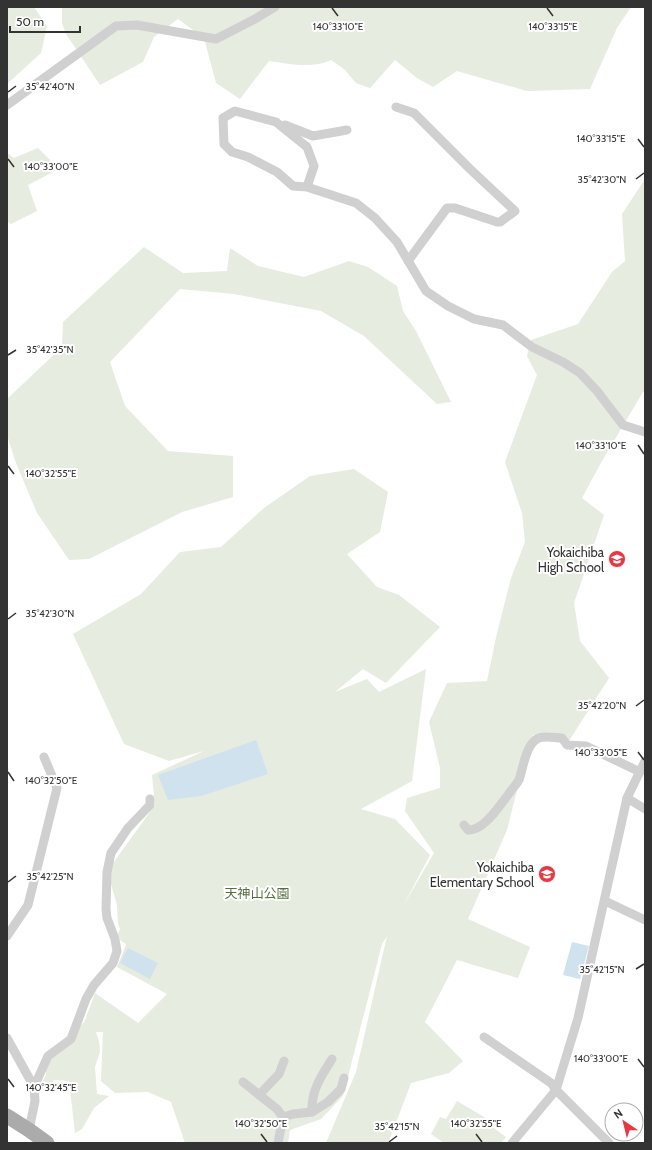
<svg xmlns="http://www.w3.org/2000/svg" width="652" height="1150" viewBox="0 0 652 1150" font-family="Cabin,'Noto Sans JP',sans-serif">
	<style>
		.green { fill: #e6ecdf }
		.water { fill: #cfe2ee }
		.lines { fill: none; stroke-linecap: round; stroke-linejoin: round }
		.minor { stroke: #d0d0d0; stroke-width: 9 }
		.primary { stroke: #ababab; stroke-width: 15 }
		.ticks { fill: none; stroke: #333; stroke-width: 1.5 }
		.labels { text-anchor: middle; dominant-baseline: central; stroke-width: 4; stroke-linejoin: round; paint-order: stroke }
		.poi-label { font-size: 13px; fill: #333; stroke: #fff; text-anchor: end }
		.park-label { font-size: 13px; fill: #56703f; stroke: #fff }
		.ticks-label { font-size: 10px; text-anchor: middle; fill: #333; stroke: #fff; stroke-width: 4; stroke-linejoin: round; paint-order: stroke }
	</style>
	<rect width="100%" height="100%" fill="#fff"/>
	<g class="green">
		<path d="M 7,7 L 34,7 L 47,26 L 41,53 L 7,84 Z"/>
		<path d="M 62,7 L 631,7 L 617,28 L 590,89 L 527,91 L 457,71 L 433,87 L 417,78 L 395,60 L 370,88 L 356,83 L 344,69 L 331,60 C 312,69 290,64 269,61 L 240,99 L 216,83 L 204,38 L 178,19 L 154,37 L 143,62 L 100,85 L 66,34 L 62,23 Z"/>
		<path d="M 38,148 L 59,169 L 28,185 L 37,211 L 11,224 L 7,221 L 7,153 L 14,158 Z"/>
		<path d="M 645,179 L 645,392 L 643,392 L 602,461 L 582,498 L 604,515 L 574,603 L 580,641 L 609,678 L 567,744 L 533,735 L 515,798 L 507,830 L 468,919 L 530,947 L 518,978 L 457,960 L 425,1022 L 463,1061 L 449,1073 L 411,1083 L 389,1141 L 387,1143 L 326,1143 L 356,1072 L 387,936 L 382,944 L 343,1096 L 321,1119 L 290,1130 L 288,1143 L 185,1143 L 171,1102 L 148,1092 L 115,1093 L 101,1081 L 103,1032 L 96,1032 L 99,1041 L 100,1052 L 95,1067 L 97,1094 L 109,1096 L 94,1108 L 82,1129 L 75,1133 L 69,1081 L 54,1080 L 49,1091 L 41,1084 L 46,1075 L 46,1065 L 50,1058 L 83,1023 L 84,1023 L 95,993 L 138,1023 L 167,994 L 117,967 L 126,945 L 125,943 L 121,941 L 118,934 L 120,929 L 118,924 L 117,905 L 111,884 L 111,866 L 155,805 L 152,775 L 204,751 L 169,761 L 124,744 L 73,634 L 141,594 L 180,552 L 221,547 L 264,508 L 310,476 L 354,469 L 388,492 L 380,532 L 347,554 L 377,587 L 399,595 L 440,627 L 386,683 L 363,669 L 335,692 L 367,679 L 379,692 L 426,669 L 412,781 L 361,809 L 395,819 L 430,855 L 403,906 L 434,853 L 405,811 L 407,798 L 440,788 L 440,768 L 429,722 L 447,683 L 487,681 L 497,633 L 511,578 L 525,542 L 522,513 L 505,462 L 537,375 L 527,356 L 531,340 L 578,324 L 612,272 L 625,261 L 622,214 Z"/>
		<path d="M 144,247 L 183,273 L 227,271 L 230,248 L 258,266 L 304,277 L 349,261 L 368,267 L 397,286 L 403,311 L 416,331 L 451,402 L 437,404 L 364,336 L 321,311 L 234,294 L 180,289 L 110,362 L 125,406 L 168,451 L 233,456 L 233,497 L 182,512 L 89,559 L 69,560 L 37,513 L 16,463 L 7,435 L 7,399 L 62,347 L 63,322 Z"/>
		<path d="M 457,1101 L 489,1120 L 487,1123 L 506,1137 L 501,1143 L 444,1143 L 431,1134 L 440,1117 L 446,1119 Z"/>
	</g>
	<g class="water">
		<path d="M 256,740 L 268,774 L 201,796 L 168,800 L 158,775 Z"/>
		<path d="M 572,942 L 589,946 L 580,979 L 563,975 Z"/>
		<path d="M 128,948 L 158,963 L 150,979 L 120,963 Z"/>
	</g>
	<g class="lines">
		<g class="minor">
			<path d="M 7,105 L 116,26 L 137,25 L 216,39 L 255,19 L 275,7"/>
			<path d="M 396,107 L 414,113 L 470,169 L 515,211 L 500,222 L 497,222 L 455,208 L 447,208 L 408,261"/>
			<path d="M 285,125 L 313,136 L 347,130"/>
			<path d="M 307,187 L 314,166 L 307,147 L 276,122 L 235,111 L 223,118 L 224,144 L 232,152 L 248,157 L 277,172 L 293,186 L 307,187 L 356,203 L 375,218 L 397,242 L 426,291 L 448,306 L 474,319 L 503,325 L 532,347 L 563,362 L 580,373 L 597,391 L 623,425 L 645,432"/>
			<path d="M 627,798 L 645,809"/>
			<path d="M 464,825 L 468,830 C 484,831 499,806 508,795 C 511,790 516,785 519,780 C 523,768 526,745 537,739 C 543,735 555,738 562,738 L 567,745 L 586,746 L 640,772"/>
			<path d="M 605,901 L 645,920"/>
			<path d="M 7,936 L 28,905 L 57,788 L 44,757"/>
			<path d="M 484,1037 L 551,1083 L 556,1090 L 609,1143"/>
			<path d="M 7,1038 L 34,1087"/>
			<path d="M 243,1082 L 277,1109 L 283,1117"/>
			<path d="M 259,1095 L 279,1074 L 284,1061"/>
			<path d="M 312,1112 C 311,1090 321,1077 332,1059"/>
			<path d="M 283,1117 L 293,1114 L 312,1112 L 328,1102 L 341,1089 L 344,1078"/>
			<path d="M 29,1130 L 35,1101 L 34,1087 L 48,1056 L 71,1039 L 86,999 L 94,985 L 113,963 L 117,951 L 115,939 L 107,918 L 106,909 L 107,872 L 111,853 L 128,828 L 150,805 L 150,799"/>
			<path d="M 278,1143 L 283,1117"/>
			<path d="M 512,1143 L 556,1090 L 578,1018 L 627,798 L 645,761"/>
		</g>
		<path class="primary" d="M 7,1116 L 29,1130 L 47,1143"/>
	</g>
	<path class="ticks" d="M 332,8 L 338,16M 547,8 L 553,16M 8,92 L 16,86M 638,139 L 644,147M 8,159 L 14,167M 636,179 L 644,173M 8,355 L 16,350M 638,445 L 644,454M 8,466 L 14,474M 8,619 L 16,613M 636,706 L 644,700M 638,752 L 644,760M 8,772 L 14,781M 8,882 L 16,876M 636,969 L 644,964M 638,1059 L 644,1067M 8,1079 L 14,1087M 261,1134 L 267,1142M 476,1134 L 482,1142M 389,1142 L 397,1136"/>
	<defs>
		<g id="school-disc" transform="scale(0.9)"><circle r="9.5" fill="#e63946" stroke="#fff"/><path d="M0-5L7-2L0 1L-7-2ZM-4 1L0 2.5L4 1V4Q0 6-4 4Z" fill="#fff"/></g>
	</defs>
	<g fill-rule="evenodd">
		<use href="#school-disc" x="617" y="559"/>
		<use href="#school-disc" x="547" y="874"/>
	</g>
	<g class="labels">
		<g class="poi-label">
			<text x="604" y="552">Yokaichiba<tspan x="604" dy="15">High School</tspan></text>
			<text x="534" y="867">Yokaichiba<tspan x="534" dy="15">Elementary School</tspan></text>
		</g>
		<g class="park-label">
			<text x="257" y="893">天神山公園</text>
		</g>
	</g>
	<g class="ticks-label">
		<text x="553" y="30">140°33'15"E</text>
		<text x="338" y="30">140°33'10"E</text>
		<text x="50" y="90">35°42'40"N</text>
		<text x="601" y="142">140°33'15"E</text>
		<text x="51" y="170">140°33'00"E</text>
		<text x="602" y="183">35°42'30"N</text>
		<text x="50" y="353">35°42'35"N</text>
		<text x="601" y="449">140°33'10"E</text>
		<text x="51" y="477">140°32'55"E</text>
		<text x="50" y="617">35°42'30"N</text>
		<text x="602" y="709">35°42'20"N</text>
		<text x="601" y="756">140°33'05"E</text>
		<text x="51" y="784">140°32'50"E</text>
		<text x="50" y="880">35°42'25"N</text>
		<text x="602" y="973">35°42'15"N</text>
		<text x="601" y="1062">140°33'00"E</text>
		<text x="51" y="1091">140°32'45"E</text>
		<text x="261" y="1127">140°32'50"E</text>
		<text x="476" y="1127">140°32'55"E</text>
		<text x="397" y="1130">35°42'15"N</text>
	</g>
	<rect width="652" height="1150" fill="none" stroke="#333333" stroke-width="16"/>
	<g transform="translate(624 1122) rotate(325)"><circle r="19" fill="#ffffff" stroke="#adadad"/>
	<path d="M0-3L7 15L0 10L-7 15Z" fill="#e63946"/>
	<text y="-6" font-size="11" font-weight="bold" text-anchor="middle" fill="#333333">N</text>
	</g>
	<path d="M10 26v6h70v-6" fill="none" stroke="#333333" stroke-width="2"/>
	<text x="16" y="26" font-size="12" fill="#333333" stroke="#ffffff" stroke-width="3" paint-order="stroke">50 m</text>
</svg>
